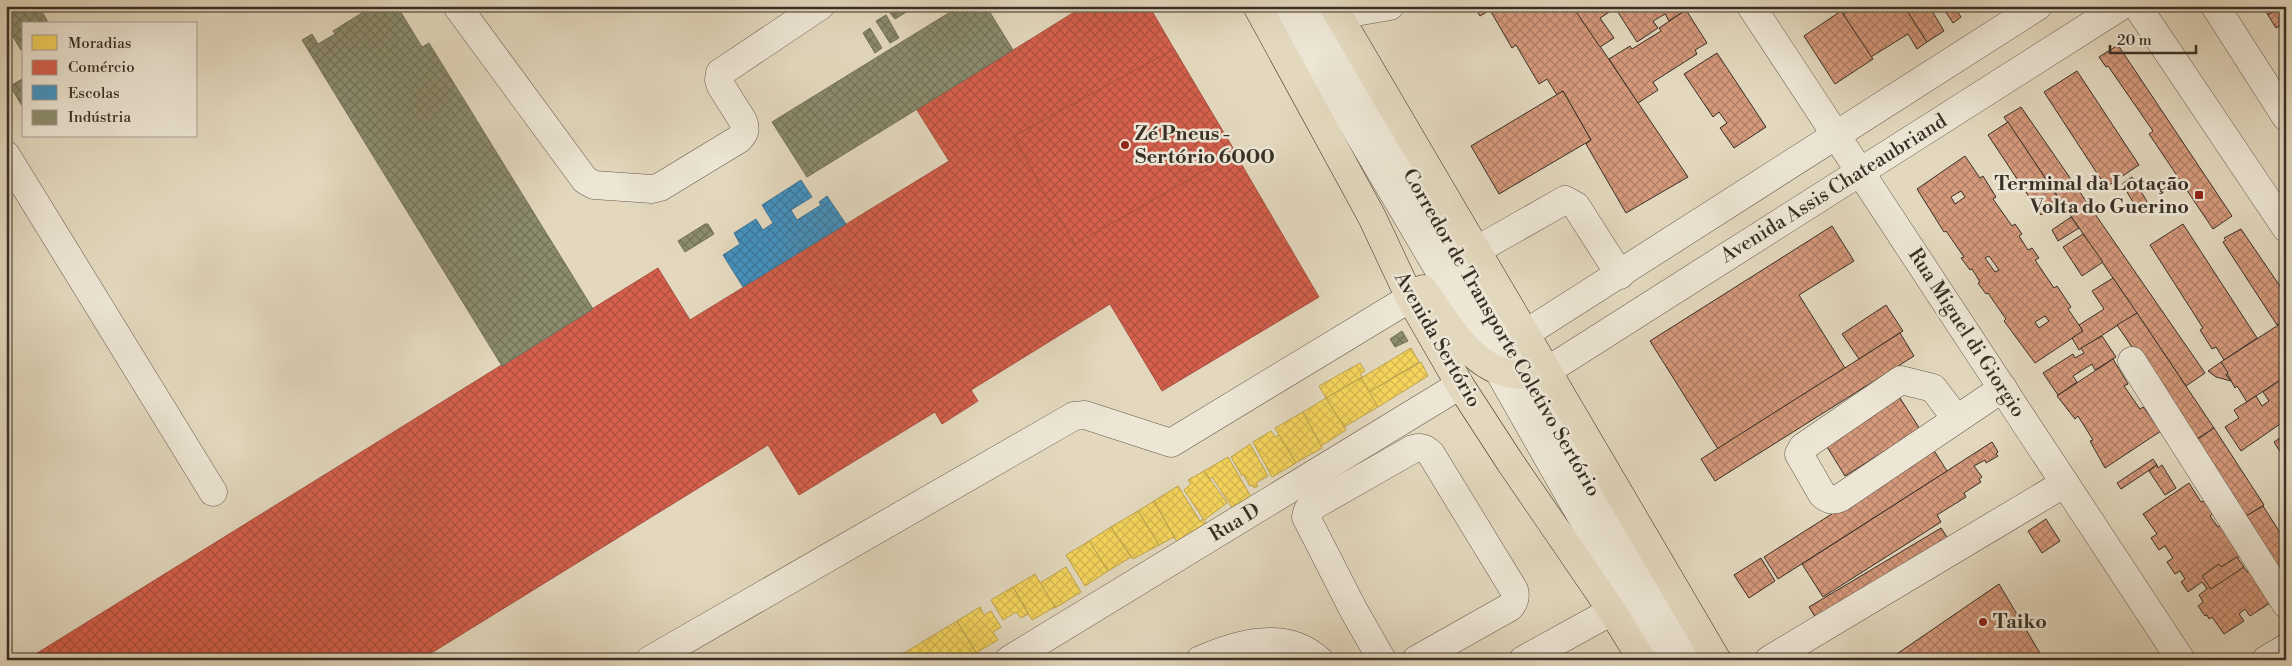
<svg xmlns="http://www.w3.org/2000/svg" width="2292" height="666" viewBox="0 0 2292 666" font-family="'Libre Bodoni',serif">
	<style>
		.homes { fill: url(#homes-cross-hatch); stroke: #bda44c }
		.shops { fill: url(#shops-cross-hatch); stroke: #a75241 }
		.schools { fill: url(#schools-cross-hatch); stroke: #407594 }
		.industry { fill: url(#industry-cross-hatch); stroke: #737058 }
		.building { fill: url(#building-cross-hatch); stroke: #393026; fill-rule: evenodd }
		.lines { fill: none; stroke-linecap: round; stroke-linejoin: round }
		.minor-casing { stroke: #645a4c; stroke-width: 29 }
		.major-casing { stroke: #393026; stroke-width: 29 }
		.minor { stroke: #ede6d5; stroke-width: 28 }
		.major { stroke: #e3d8be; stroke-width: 28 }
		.poi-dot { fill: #8f2418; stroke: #ede6d5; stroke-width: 2 }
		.labels { text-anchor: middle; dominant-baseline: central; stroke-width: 5; stroke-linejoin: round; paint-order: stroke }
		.poi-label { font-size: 20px; font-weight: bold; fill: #393026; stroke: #ede6d5; text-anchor: start }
		.street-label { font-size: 20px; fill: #393026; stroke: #ede6d5 }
	</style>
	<defs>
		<pattern id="homes-cross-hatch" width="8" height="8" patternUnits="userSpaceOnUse" patternTransform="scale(1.25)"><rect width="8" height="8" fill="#f6d55c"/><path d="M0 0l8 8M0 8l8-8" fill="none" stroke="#d4b750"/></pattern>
		<pattern id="shops-cross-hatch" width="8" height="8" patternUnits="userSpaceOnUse" patternTransform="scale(1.25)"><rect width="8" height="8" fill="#d6604d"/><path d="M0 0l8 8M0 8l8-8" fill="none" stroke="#af5040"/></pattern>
		<pattern id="schools-cross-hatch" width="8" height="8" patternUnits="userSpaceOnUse" patternTransform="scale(1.25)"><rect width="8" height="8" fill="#4393c3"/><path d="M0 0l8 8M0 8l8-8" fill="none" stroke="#39789e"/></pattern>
		<pattern id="industry-cross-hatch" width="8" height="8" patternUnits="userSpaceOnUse" patternTransform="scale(1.25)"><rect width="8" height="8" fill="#8c8c6e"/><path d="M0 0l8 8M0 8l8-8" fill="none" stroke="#73735a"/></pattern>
		<pattern id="building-cross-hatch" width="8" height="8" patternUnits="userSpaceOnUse" patternTransform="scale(1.25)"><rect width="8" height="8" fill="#d5997b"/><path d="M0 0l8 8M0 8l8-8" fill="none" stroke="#ae7d65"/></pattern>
	</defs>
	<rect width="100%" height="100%" fill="#e3d8be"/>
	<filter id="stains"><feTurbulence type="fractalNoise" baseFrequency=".004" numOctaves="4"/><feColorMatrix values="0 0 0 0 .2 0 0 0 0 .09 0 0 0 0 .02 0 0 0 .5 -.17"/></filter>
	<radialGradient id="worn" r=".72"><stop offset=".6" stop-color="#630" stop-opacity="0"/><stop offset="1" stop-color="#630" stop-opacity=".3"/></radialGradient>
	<g class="homes">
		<path d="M 1411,348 L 1419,362 L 1369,392 L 1361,378 Z"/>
		<path d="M 1421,362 L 1428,376 L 1378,407 L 1369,392 Z"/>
		<path d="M 1360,363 L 1365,371 L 1360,374 L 1362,377 L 1326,398 L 1319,386 Z"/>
		<path d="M 1361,378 L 1378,407 L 1344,427 L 1326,398 Z"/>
		<path d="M 1326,398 L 1346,430 L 1321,446 L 1303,412 Z"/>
		<path d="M 1303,412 L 1322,448 L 1295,463 L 1275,428 Z"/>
		<path d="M 1271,431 L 1275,437 L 1279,435 L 1296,463 L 1272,477 L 1253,442 Z"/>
		<path d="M 1250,444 L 1268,476 L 1256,483 L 1258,486 L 1254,488 L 1252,485 L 1250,486 L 1244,475 L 1242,476 L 1231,457 Z"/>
		<path d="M 1228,457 L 1251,497 L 1233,509 L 1212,477 L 1210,479 L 1204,471 Z"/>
		<path d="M 1204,471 L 1227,503 L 1204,520 L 1184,490 L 1191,484 L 1188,480 Z"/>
		<path d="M 1178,486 L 1200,521 L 1203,519 L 1207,525 L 1177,542 L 1154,501 Z"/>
		<path d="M 1154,501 L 1174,537 L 1159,545 L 1138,511 Z"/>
		<path d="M 1138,511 L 1159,545 L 1133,559 L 1111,527 Z"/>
		<path d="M 1111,527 L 1131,557 L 1108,571 L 1089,541 Z"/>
		<path d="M 1089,541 L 1108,571 L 1085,586 L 1066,555 Z"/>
		<path d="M 1066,567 L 1081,592 L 1055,608 L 1040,583 Z"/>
		<path d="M 1035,574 L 1055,607 L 1032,620 L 1013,587 Z"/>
		<path d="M 1013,587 L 1028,614 L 1021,618 L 1016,612 L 1003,620 L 991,600 Z"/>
		<path d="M 980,607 L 984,615 L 991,611 L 1001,627 L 993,632 L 998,640 L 976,653 L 957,621 Z"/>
		<path d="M 957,621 L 979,658 L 896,660 L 896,658 Z"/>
	</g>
	<g class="shops">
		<path d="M 1084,6 L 1149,6 L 1319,297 L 1162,391 L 1110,304 L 971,390 L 978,401 L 942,424 L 935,412 L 799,495 L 768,445 L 420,660 L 26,660 L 658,268 L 690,320 L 949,161 L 917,110 Z"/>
		<path d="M 1174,49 L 1236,153 L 1075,244 L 1042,189 L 1014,136 Z"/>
	</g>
	<path class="schools" d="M 801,180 L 812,197 L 791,210 L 797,220 L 821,205 L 819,202 L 827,196 L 846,224 L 743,287 L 723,255 L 740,244 L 734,233 L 756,219 L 763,230 L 773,223 L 762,205 Z"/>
	<g class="industry">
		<path d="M 6,6 L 39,6 L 49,24 L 24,24 L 24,48 L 21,50 L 6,25 Z"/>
		<path d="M 373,6 L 397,6 L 422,47 L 429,43 L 593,309 L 502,366 L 302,40 L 312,34 L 318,44 L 335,34 L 333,31 Z"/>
		<path d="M 901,6 L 906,6 L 908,11 L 895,19 L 890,13 Z"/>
		<path d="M 960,6 L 986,6 L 1013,50 L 807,177 L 772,122 Z"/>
		<path d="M 886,15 L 899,38 L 890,43 L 876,21 Z"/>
		<path d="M 870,28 L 882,48 L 875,53 L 863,33 Z"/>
		<path d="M 24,78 L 24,109 L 10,86 Z"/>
		<path d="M 705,224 L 708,224 L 714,234 L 685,252 L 678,241 Z"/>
		<path d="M 1402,331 L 1408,341 L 1395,347 L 1390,339 Z"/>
	</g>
	<g class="building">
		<path d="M 1474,6 L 1573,6 L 1688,177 L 1626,213 L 1586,144 L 1591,140 L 1563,91 L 1557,95 L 1547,79 L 1539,84 L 1516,45 L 1512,48 L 1490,10 L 1480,16 Z"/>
		<path d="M 1580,6 L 1608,6 L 1611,11 L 1600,18 L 1614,38 L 1600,47 L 1575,10 Z"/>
		<path d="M 1614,6 L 1684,6 L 1686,10 L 1669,21 L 1665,14 L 1653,21 L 1658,28 L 1637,42 Z"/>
		<path d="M 1855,6 L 1904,6 L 1927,42 L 1917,49 L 1908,34 L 1871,57 L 1843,14 Z"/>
		<path d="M 1904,6 L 1929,6 L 1944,31 L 1927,42 Z"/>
		<path d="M 1946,6 L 1954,6 L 1961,17 L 1953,23 L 1943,8 Z"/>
		<path d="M 2262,6 L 2282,6 L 2268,15 Z"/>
		<path d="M 2282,6 L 2286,6 L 2286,22 L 2276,28 L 2268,15 Z"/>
		<path d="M 1686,10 L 1707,43 L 1695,50 L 1697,54 L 1653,82 L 1658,90 L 1638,103 L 1609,59 L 1630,46 L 1632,49 L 1661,31 L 1659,28 Z"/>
		<path d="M 1841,11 L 1873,59 L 1835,84 L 1804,36 Z"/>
		<path d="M 2118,45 L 2232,216 L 2213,229 L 2149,134 L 2153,131 L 2108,66 L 2106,67 L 2099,57 Z"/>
		<path d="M 1717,53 L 1766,127 L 1734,148 L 1720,128 L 1727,123 L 1719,112 L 1713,117 L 1684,74 Z"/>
		<path d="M 2077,71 L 2139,165 L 2106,187 L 2044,92 Z"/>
		<path d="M 1563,91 L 1591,140 L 1499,194 L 1471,146 Z"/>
		<path d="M 2021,107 L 2205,373 L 2186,386 L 2004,117 Z"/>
		<path d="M 2008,122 L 2061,202 L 2041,215 L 1988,135 Z"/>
		<path d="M 1965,156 L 1980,178 L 1983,176 L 1996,197 L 1993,199 L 2012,226 L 2015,224 L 2022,234 L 2019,236 L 2028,250 L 2032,248 L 2039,258 L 2035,260 L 2054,288 L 2057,286 L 2071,307 L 2068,309 L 2083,331 L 2035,363 L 2004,321 L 2006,319 L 1988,293 L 1986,294 L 1978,283 L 1980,282 L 1972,269 L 1970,270 L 1961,258 L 1964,257 L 1946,231 L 1944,232 L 1917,189 ZM 1961,191 L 1965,197 L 1955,204 L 1951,197 ZM 1989,256 L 1999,270 L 1995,272 L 1985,258 ZM 2045,316 L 2049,321 L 2039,328 L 2035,322 Z"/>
		<path d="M 2132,177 L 2148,203 L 2138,210 L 2122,184 Z"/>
		<path d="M 2071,217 L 2079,228 L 2058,241 L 2052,230 Z"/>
		<path d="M 2183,224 L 2257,338 L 2224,360 L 2216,347 L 2212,349 L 2200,330 L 2203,328 L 2150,245 Z"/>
		<path d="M 1832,226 L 1854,261 L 1799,295 L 1845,368 L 1718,449 L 1650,341 Z"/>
		<path d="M 2241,229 L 2286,295 L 2286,320 L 2277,325 L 2223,242 L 2226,240 L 2224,238 Z"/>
		<path d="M 2083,234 L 2103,262 L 2082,276 L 2063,247 Z"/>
		<path d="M 2113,278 L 2137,313 L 2079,350 L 2072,338 L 2083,331 L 2079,325 L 2104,309 L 2092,291 Z"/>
		<path d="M 1886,305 L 1903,331 L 1859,359 L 1842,334 Z"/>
		<path d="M 2137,313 L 2214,428 L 2195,440 L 2117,325 Z"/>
		<path d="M 2283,322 L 2286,326 L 2286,376 L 2247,402 L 2237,386 L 2235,388 L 2221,362 Z"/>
		<path d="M 1900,333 L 1914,356 L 1715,481 L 1701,459 Z"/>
		<path d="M 2102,336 L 2116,357 L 2095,370 L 2092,364 L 2073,376 L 2077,382 L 2058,395 L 2043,373 L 2073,354 L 2075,358 L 2084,353 L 2081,348 Z"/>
		<path d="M 2113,359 L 2128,384 L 2124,386 L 2140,409 L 2143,407 L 2161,431 L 2105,468 L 2090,441 L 2093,440 L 2078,416 L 2075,419 L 2057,396 Z"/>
		<path d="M 2221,362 L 2228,373 L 2226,375 L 2231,381 L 2216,377 L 2208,371 Z"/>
		<path d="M 2286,376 L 2286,420 L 2241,451 L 2225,427 L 2239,418 L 2234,410 L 2256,396 L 2262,406 L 2269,401 L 2263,392 Z"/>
		<path d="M 1898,395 L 1920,429 L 1845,476 L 1824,442 Z"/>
		<path d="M 2214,428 L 2264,505 L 2243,518 L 2192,443 Z"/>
		<path d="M 2286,434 L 2286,461 L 2274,442 Z"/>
		<path d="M 1992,442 L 1998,452 L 1996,454 L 1998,456 L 1986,463 L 1985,460 L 1974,466 L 1982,477 L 1979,479 L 1981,482 L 1964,493 L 1966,497 L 1937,515 L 1941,522 L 1823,597 L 1802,564 Z"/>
		<path d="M 1931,451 L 1935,452 L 1947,471 L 1778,579 L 1764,557 Z"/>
		<path d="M 2153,459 L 2157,465 L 2121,489 L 2117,483 Z"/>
		<path d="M 2157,465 L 2158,468 L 2162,465 L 2176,488 L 2165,495 L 2149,471 Z"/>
		<path d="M 2189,483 L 2201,502 L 2207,500 L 2215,512 L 2210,516 L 2218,527 L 2222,525 L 2243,554 L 2237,558 L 2247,572 L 2253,568 L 2260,584 L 2258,585 L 2270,603 L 2250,616 L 2245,609 L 2239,614 L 2244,621 L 2224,634 L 2212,617 L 2209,619 L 2207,615 L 2205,616 L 2198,606 L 2203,602 L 2199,595 L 2207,589 L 2202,582 L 2188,592 L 2181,582 L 2185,579 L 2180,571 L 2175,574 L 2167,562 L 2173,558 L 2165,546 L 2159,550 L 2151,538 L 2157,534 L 2143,514 Z"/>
		<path d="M 2263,506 L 2286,542 L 2286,581 L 2243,518 Z"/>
		<path d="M 2046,519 L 2060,541 L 2042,553 L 2028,531 Z"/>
		<path d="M 1941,528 L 1953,546 L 1819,623 L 1809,607 Z"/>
		<path d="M 2237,557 L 2244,567 L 2211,589 L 2202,576 L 2219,564 L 2221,567 Z"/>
		<path d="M 1761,558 L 1775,581 L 1749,598 L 1734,575 Z"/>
		<path d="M 1999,584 L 2044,660 L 1888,660 Z"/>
	</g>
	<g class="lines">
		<g class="minor-casing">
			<g id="minor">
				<path d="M 457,6 L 585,180 L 594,185 L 652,189 L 660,187 L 739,139 C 745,133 746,129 743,121 L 721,86 L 719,80 L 720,73 L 820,6"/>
				<path d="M 1283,6 L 1498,370 L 1663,660"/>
				<path d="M 1309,6 L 1692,660"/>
				<path d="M 1751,6 L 2181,660"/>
				<path d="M 2137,6 L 2286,228"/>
				<path d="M 2215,6 L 2286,117"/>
				<path d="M 1338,15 L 1390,6"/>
				<path d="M 6,155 L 213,492"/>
				<path d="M 1475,251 L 1565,200 L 1576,206 L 1620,275"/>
				<path d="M 1525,334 L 2038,6"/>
				<path d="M 2132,361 L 2286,604"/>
				<path d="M 1547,371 L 2121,6"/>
				<path d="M 1956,418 L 1933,388 L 1901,380 L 1803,447 L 1799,454 L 1822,494 C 1828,500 1832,501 1840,498 L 2003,388"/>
				<path d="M 650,660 L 1074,416 L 1085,415 L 1171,443 L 1410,298"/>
				<path d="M 1009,660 L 1460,385"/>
				<path d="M 1200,660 C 1237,644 1285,629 1319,660"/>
				<path d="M 1382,660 L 1354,611 L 1306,517 L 1308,510 L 1313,506 L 1413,449 C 1421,447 1425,448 1431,454 L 1514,590 C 1516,597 1515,601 1510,607 L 1416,660"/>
				<path d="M 1523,660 L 1612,611"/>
				<path d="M 1769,660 L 2065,483"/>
				<path d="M 2266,660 L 2286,648"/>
			</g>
		</g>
		<g class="major-casing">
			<g id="major">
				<path d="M 1257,6 L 1372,217 L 1410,298 L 1460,385 L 1510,462 L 1612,611 L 1642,660"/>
				<path d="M 1333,6 L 1717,660"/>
				<path d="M 1423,289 C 1448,324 1475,377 1525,375 C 1532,375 1540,373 1547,371"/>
			</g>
		</g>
		<use href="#minor" class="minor"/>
		<use href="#major" class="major"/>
	</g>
	<g class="poi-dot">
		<circle cx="1125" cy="145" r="5"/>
		<rect x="2194" y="190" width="10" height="10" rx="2.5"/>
		<circle cx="1983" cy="622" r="5"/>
	</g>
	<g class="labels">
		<g class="poi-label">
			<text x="1135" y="134">Zé Pneus -<tspan x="1135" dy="23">Sertório 6000</tspan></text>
			<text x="2189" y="184" text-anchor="end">Terminal da Lotação<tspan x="2189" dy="23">Volta do Guerino</tspan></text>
			<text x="1993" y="622">Taiko</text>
		</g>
		<g class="street-label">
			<text transform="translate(1834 189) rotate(-32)">Avenida Assis Chateaubriand</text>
			<text transform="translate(1501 333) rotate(60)">Corredor de Transporte Coletivo Sertório</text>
			<text transform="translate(1966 333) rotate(57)">Rua Miguel di Giorgio</text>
			<text transform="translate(1437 340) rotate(60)">Avenida Sertório</text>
			<text transform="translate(1235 523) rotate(-31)">Rua D</text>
		</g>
	</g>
	<rect width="2292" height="666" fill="none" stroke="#e3d8be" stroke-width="25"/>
	<rect x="8" y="8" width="2277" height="651" fill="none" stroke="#393026" stroke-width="2.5"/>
	<rect x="12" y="12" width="2267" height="641" fill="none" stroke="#393026"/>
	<rect x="22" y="22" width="175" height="115" fill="#ede6d5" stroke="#a59d8f"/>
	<rect x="32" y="35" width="25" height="15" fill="#f6d55c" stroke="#a59d8f"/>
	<text x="68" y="48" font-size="15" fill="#393026">Moradias</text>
	<rect x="32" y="60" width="25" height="15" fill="#d6604d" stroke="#a59d8f"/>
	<text x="68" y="72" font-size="15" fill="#393026">Comércio</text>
	<rect x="32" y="85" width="25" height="15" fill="#4393c3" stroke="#a59d8f"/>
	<text x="68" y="98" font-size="15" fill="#393026">Escolas</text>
	<rect x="32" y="110" width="25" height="15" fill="#8c8c6e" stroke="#a59d8f"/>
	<text x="68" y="122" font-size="15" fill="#393026">Indústria</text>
	<path d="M2110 45v8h86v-8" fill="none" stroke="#393026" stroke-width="2.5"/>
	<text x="2117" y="45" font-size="15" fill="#393026" stroke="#ede6d5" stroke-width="4" paint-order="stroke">20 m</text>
	<rect width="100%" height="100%" filter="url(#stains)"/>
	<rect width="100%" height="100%" fill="url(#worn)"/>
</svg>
